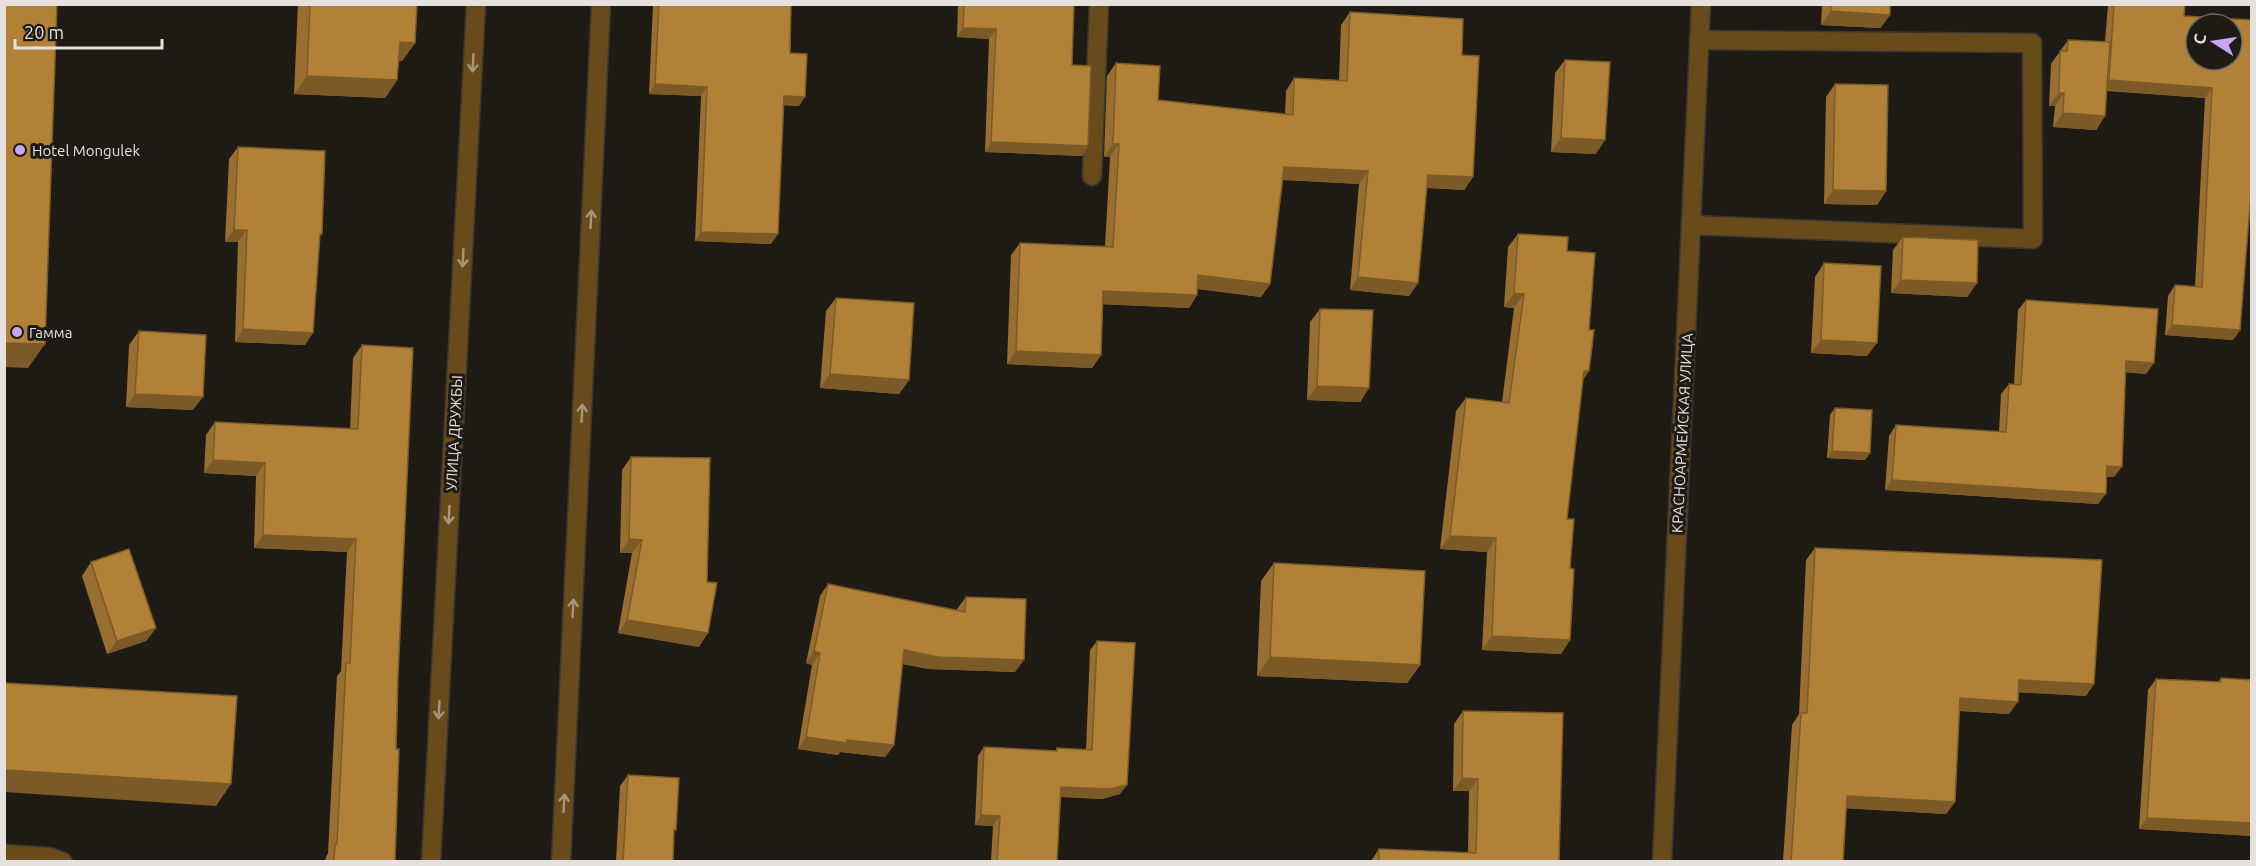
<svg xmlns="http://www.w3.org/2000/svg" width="2256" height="866" viewBox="0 0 2256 866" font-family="Ubuntu,sans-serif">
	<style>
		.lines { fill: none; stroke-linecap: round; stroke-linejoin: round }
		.lane-casing { stroke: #3a3630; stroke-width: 21 }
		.street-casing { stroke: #3a3630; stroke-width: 21 }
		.lane { stroke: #694a1b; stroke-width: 18 }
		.street { stroke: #694a1b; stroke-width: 18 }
		.wall { fill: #986f30 }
		.shaded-wall { fill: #7c5a27 }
		.building { fill: #b18138; stroke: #7c5a27; stroke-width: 1.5; fill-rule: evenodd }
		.oneway { stroke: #a6967c }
		.poi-dot { fill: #c7a6f0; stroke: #1e1a14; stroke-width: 2 }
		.labels { text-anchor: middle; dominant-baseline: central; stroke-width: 6; stroke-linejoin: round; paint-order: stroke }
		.poi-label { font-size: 15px; fill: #e4e1de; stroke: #1e1a14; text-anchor: start }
		.street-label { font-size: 15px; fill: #e4e1de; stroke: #1e1a14 }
	</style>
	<rect width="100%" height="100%" fill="#1e1a14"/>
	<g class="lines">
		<g class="lane-casing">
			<g id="lane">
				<path d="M 1092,176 L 1099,4"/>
				<path d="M 1691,225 L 2033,239 L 2032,43 L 1699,40"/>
				<path d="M 4,854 L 50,857 L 63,862"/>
			</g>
		</g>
		<g class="street-casing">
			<g id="street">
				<path d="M 431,862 L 476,4"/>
				<path d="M 561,862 L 601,4"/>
				<path d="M 1662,862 L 1701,4"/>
			</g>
		</g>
		<use href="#lane" class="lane"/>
		<use href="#street" class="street"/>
	</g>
	<g class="wall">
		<path d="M 298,4 L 417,4 L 415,43 L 402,61 L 399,61 L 397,80 L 385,98 L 294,94 Z"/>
		<path d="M 653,4 L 791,4 L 790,53 L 799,106 L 783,105 L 771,244 L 695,241 L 701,96 L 649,94 Z"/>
		<path d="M 958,4 L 1074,4 L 1072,65 L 1088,146 L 1082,156 L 985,152 L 989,39 L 957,37 Z"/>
		<path d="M 1822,4 L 1890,4 L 1890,15 L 1880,28 L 1821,25 Z"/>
		<path d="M 2108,4 L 2185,4 L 2184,16 L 2252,20 L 2240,330 L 2233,340 L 2165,335 L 2168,296 L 2175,285 L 2195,287 L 2205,98 L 2107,91 L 2105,116 L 2096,130 L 2053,127 L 2055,106 L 2049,106 L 2051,64 L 2068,40 L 2105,42 Z"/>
		<path d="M 1350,12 L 1462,55 L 1473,177 L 1464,190 L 1427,188 L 1418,283 L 1409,296 L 1350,290 L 1359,184 L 1283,180 L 1270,284 L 1261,297 L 1198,289 L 1197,295 L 1189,308 L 1103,304 L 1101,355 L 1092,368 L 1007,364 L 1011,255 L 1020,243 L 1105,246 L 1110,157 L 1104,157 L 1107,76 L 1116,63 L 1158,100 L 1285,114 L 1286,91 L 1294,78 L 1339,80 L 1341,25 Z"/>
		<path d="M 1565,60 L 1596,154 L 1551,152 L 1555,73 Z"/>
		<path d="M 1835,84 L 1886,191 L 1877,205 L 1824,204 L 1826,97 Z"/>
		<path d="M 238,147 L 319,237 L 305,345 L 235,342 L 238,242 L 225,242 L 229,159 Z"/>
		<path d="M 1518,234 L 1567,251 L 1583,381 L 1567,519 L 1570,568 L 1570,640 L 1561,654 L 1482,650 L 1487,552 L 1440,549 L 1456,411 L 1466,398 L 1502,402 L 1514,308 L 1504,307 L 1508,247 Z"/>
		<path d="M 1903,237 L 1977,283 L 1967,297 L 1891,293 L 1893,250 Z"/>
		<path d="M 1824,263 L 1867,356 L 1811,353 L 1815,277 Z"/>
		<path d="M 836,298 L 909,380 L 899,394 L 820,388 L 826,311 Z"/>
		<path d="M 2026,300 L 2146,374 L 2126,372 L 2114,477 L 2107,477 L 2098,504 L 1885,490 L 1889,436 L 1896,425 L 1999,432 L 2001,394 L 2009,384 L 2014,384 L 2018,310 Z"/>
		<path d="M 1320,309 L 1369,388 L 1360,402 L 1307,400 L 1310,322 Z"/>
		<path d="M 139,331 L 193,410 L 126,407 L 129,345 Z"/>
		<path d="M 362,345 L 398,676 L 395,861 L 325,861 L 326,857 L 328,853 L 337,676 L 341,671 L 347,552 L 254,548 L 256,476 L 204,473 L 206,435 L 215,422 L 350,429 L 353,358 Z"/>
		<path d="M 1835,408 L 1870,453 L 1865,460 L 1827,458 L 1830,415 Z"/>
		<path d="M 631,457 L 699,647 L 618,633 L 632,553 L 620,553 L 622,470 Z"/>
		<path d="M 1815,548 L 2086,696 L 2018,692 L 2009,714 L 1959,711 L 1955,802 L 1946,814 L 1846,808 L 1843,861 L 1783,861 L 1792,725 L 1799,714 L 1806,560 Z"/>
		<path d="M 91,562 L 156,628 L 146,641 L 107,654 L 82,576 Z"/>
		<path d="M 1274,563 L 1420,665 L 1407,683 L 1257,676 L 1261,581 Z"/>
		<path d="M 828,584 L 957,611 L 957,609 L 966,597 L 1015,672 L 929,669 L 902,664 L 894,745 L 885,757 L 840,752 L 838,755 L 798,749 L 812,665 L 806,663 L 820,596 Z"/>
		<path d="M 1097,641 L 1120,794 L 1102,799 L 1060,797 L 1057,861 L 991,861 L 993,826 L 975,825 L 978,756 L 984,747 L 1055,751 L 1057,748 L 1086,750 L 1090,650 Z"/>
		<path d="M 2221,678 L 2252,680 L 2252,836 L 2139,829 L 2148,690 L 2156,679 L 2218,682 Z"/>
		<path d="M 1463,711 L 1559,861 L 1468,852 L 1469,791 L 1453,791 L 1454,724 Z"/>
		<path d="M 628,775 L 674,833 L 673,861 L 616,861 L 620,786 Z"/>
		<path d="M 1379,849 L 1379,861 L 1371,861 Z"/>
	</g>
	<g class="shaded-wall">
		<path d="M 1831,11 L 1890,15 L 1880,28 L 1821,25 Z"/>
		<path d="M 963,28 L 996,29 L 989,39 L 957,37 Z"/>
		<path d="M 400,42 L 415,43 L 402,61 L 387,61 Z"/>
		<path d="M 307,76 L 397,80 L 385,98 L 294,94 Z"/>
		<path d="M 2109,80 L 2212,88 L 2205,98 L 2101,90 Z"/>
		<path d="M 655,84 L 707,87 L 701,96 L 649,94 Z"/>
		<path d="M 2059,93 L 2064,93 L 2055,106 L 2049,106 Z"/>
		<path d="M 784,96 L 805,97 L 799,106 L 777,105 Z"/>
		<path d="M 2063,113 L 2105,116 L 2096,130 L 2053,127 Z"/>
		<path d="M 1561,138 L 1605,140 L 1596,154 L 1551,152 Z"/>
		<path d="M 991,142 L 1088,146 L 1082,156 L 985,152 Z"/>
		<path d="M 1113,144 L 1119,144 L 1110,157 L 1104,157 Z"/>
		<path d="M 1284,167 L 1368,171 L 1359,184 L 1275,179 Z"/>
		<path d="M 1428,175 L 1473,177 L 1464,190 L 1419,187 Z"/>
		<path d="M 1833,190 L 1886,191 L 1877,205 L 1824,204 Z"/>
		<path d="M 234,230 L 247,230 L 238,242 L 225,242 Z"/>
		<path d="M 701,232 L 778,234 L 771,244 L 695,241 Z"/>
		<path d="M 1198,275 L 1270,284 L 1261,297 L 1190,288 Z"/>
		<path d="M 1358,277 L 1418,283 L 1409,296 L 1350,290 Z"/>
		<path d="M 1901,280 L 1977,283 L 1967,297 L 1891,293 Z"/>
		<path d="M 1103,291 L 1197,295 L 1189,308 L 1094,304 Z"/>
		<path d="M 1514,293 L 1524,294 L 1514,308 L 1504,307 Z"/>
		<path d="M 2172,325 L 2240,330 L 2233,340 L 2165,335 Z"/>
		<path d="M 243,329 L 313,333 L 305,345 L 235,342 Z"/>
		<path d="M 1821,340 L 1877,343 L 1867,356 L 1811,353 Z"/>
		<path d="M 4,343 L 45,344 L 28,368 L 4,367 Z"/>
		<path d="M 1016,351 L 1101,355 L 1092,368 L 1007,364 Z"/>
		<path d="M 2126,361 L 2154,363 L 2146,374 L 2119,372 Z"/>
		<path d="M 1584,371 L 1589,371 L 1580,385 Z"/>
		<path d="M 830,374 L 909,380 L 899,394 L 820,388 Z"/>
		<path d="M 1317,386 L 1369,388 L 1360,402 L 1307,400 Z"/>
		<path d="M 135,394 L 203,397 L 193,410 L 126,407 Z"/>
		<path d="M 1832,451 L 1870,453 L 1865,460 L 1827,458 Z"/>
		<path d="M 213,460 L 265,463 L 256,476 L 204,473 Z"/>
		<path d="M 2107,466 L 2122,467 L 2114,477 L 2100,476 Z"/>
		<path d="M 1892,480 L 2106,494 L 2098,504 L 1885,490 Z"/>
		<path d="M 263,535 L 356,539 L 347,552 L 254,548 Z"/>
		<path d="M 1450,536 L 1496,538 L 1487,552 L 1440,549 Z"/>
		<path d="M 629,539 L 642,540 L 632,553 L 620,553 Z"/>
		<path d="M 627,620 L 708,633 L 699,647 L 618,633 Z"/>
		<path d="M 156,628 L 146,641 L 107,654 L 117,641 Z"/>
		<path d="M 1492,636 L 1570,640 L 1561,654 L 1482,650 Z"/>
		<path d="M 904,650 L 1024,660 L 1015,672 L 929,669 L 895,662 Z"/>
		<path d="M 814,651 L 820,653 L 812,665 L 806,663 Z"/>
		<path d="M 1270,657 L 1420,665 L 1407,683 L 1257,676 Z"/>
		<path d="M 2019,680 L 2094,684 L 2086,696 L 2011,692 Z"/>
		<path d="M 1960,698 L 2018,702 L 2009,714 L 1952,710 Z"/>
		<path d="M 806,737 L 847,740 L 894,745 L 885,757 L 840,752 L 838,755 L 798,749 Z"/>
		<path d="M 4,770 L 231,784 L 216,806 L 4,792 Z"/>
		<path d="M 1462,778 L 1478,779 L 1469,791 L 1453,791 Z"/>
		<path d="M 1127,785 L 1120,794 L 1102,799 L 1054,796 L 1061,787 Z"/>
		<path d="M 1847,796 L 1955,802 L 1946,814 L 1839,808 Z"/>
		<path d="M 981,815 L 1000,816 L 993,826 L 975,825 Z"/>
		<path d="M 2147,818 L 2252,823 L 2252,836 L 2139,829 Z"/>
	</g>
	<g class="building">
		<path d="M 4,4 L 57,4 L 45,344 L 4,343 Z"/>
		<path d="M 310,4 L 417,4 L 415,43 L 400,42 L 397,80 L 307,76 Z"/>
		<path d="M 659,4 L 791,4 L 790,53 L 807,54 L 805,97 L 784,96 L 778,234 L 701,232 L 707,87 L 655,84 Z"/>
		<path d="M 964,4 L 1074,4 L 1072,65 L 1091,66 L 1088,146 L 991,142 L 996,29 L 963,28 Z"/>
		<path d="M 1831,4 L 1890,4 L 1890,15 L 1831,11 Z"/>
		<path d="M 2114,4 L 2185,4 L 2184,16 L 2252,20 L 2252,180 L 2240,330 L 2172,325 L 2175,285 L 2202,287 L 2212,88 L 2109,80 ZM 2196,24 L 2232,24 L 2232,60 L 2196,60 Z"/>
		<path d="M 1350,12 L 1463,19 L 1462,55 L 1479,56 L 1473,177 L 1428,175 L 1418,283 L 1358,277 L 1368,171 L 1284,167 L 1270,284 L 1198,275 L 1197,295 L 1103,291 L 1101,355 L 1016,351 L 1020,243 L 1113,247 L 1119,144 L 1113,144 L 1116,63 L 1160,66 L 1158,100 L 1293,115 L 1294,78 L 1347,81 Z"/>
		<path d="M 2068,40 L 2110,42 L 2105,116 L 2063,113 L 2064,93 L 2059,93 L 2060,51 L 2067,51 Z"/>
		<path d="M 1565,60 L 1610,62 L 1605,140 L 1561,138 Z"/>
		<path d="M 1835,84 L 1888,85 L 1886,191 L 1833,190 Z"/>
		<path d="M 238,147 L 325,151 L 322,234 L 320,234 L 313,333 L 243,329 L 247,230 L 234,230 Z"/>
		<path d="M 1518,234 L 1568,237 L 1567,251 L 1595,253 L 1589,330 L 1594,330 L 1589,371 L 1584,371 L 1567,519 L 1574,519 L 1570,568 L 1574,569 L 1570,640 L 1492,636 L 1496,538 L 1450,536 L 1466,398 L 1509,403 L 1524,294 L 1514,293 Z"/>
		<path d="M 1903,237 L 1978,240 L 1977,283 L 1901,280 Z"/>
		<path d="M 1824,263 L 1881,266 L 1877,343 L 1821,340 Z"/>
		<path d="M 836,298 L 914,303 L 909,380 L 830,374 Z"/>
		<path d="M 2026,300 L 2158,309 L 2154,363 L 2126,361 L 2122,467 L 2107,466 L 2106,494 L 1892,480 L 1896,425 L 2006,432 L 2009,384 L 2021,385 Z"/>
		<path d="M 1320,309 L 1373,310 L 1369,388 L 1317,386 Z"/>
		<path d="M 139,331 L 206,335 L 203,397 L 135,394 Z"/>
		<path d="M 362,345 L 413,348 L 398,676 L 396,749 L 399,749 L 395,861 L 334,861 L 335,844 L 337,844 L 346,663 L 350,663 L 356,539 L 263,535 L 265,463 L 213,460 L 215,422 L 358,429 Z"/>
		<path d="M 1835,408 L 1872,410 L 1870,453 L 1832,451 Z"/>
		<path d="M 631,457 L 710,458 L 707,582 L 717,583 L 708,633 L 627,620 L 642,540 L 629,539 Z"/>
		<path d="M 1815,548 L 2102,560 L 2094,684 L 2019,680 L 2018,702 L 1960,698 L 1955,802 L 1847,796 L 1843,861 L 1791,861 L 1801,713 L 1807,713 Z"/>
		<path d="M 129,549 L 156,628 L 117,641 L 91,562 Z"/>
		<path d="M 1274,563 L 1425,571 L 1420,665 L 1270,657 Z"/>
		<path d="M 828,584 L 965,612 L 966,597 L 1026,599 L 1024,660 L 938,657 L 904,650 L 894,745 L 847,740 L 847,743 L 806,737 L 820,653 L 814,651 Z"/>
		<path d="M 1097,641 L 1135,643 L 1127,785 L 1109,789 L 1061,787 L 1057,861 L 997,861 L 1000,816 L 981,815 L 984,747 L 1057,751 L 1057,748 L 1092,750 Z"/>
		<path d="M 2221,678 L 2252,680 L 2252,823 L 2147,818 L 2156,679 L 2221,682 Z"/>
		<path d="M 4,683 L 237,696 L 231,784 L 4,770 Z"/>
		<path d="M 1463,711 L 1563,713 L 1559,861 L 1379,861 L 1379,849 L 1476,853 L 1478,779 L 1462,778 Z"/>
		<path d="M 628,775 L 679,778 L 676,830 L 674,830 L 673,861 L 623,861 Z"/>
	</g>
	<defs><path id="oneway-shaft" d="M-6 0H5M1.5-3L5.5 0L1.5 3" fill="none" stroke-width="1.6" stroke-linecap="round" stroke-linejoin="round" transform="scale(1.5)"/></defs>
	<g class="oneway">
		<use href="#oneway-shaft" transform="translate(473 63) rotate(93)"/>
		<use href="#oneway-shaft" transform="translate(591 219) rotate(-87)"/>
		<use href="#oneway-shaft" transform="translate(463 258) rotate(93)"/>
		<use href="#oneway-shaft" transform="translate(582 413) rotate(-87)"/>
		<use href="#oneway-shaft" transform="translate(449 515) rotate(93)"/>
		<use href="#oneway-shaft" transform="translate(573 608) rotate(-87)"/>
		<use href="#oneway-shaft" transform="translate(439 710) rotate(93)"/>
		<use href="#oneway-shaft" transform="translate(564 803) rotate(-87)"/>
	</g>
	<g class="poi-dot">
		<circle cx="20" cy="150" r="6"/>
		<circle cx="17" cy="332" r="6"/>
	</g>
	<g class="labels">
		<g class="poi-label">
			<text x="32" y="150">Hotel Mongulek</text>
			<text x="29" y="332">Гамма</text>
		</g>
		<g class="street-label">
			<text transform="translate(454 433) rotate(-87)">УЛИЦА ДРУЖБЫ</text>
			<text transform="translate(1682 433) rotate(-87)">КРАСНОАРМЕЙСКАЯ УЛИЦА</text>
		</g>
	</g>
	<rect width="2256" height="866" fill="none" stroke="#e4e1de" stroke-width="12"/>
	<g transform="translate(2214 42) rotate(282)"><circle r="28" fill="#1e1a14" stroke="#6d6a65" stroke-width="1.5"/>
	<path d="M0-4.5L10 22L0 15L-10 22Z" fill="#c7a6f0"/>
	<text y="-9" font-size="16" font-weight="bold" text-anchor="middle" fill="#e4e1de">С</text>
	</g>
	<path d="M15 39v9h147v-9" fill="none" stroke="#e4e1de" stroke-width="3"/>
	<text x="24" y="39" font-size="18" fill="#e4e1de" stroke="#1e1a14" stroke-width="4.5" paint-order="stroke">20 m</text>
</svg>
